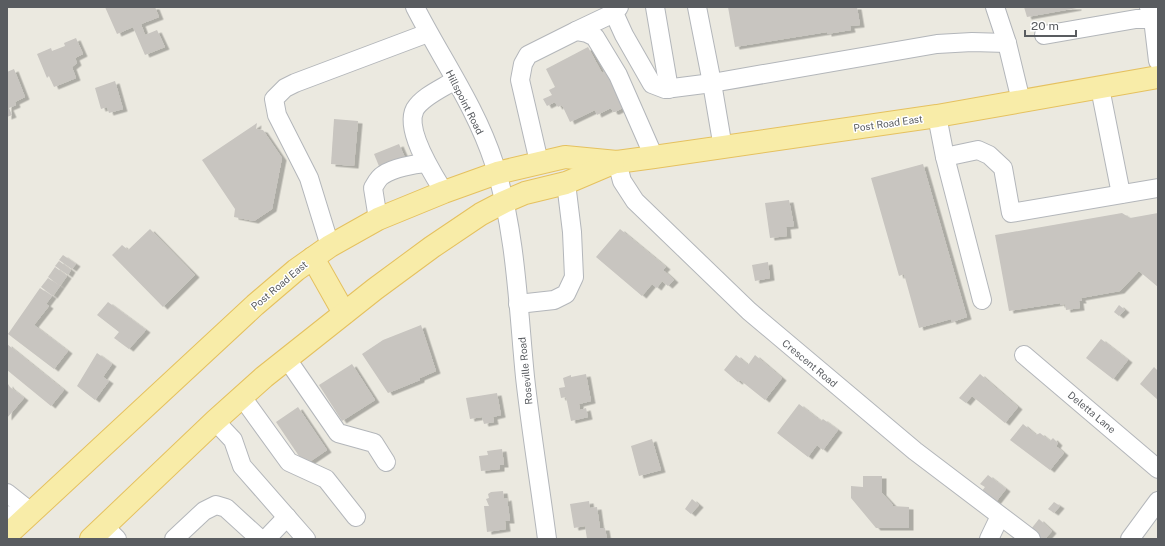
<svg xmlns="http://www.w3.org/2000/svg" width="1165" height="546" viewBox="0 0 1165 546" font-family="'Public Sans',sans-serif">
	<style>
		.building { fill: #c8c5c0; filter: url(#shadow) }
		.lines { fill: none; stroke-linecap: round; stroke-linejoin: round }
		.minor-casing { stroke: #b3b6ba; stroke-width: 20 }
		.major-casing { stroke: #e5c15f; stroke-width: 24 }
		.minor { stroke: #fff; stroke-width: 18 }
		.major { stroke: #f8eca8; stroke-width: 22 }
		.labels { text-anchor: middle; dominant-baseline: central; stroke-width: 3; stroke-linejoin: round; paint-order: stroke }
		.street-label { font-size: 10px; fill: #595c60; stroke: #fff }
	</style>
	<defs>
		<filter id="shadow"><feDropShadow dx="4.5" dy="2.5" stdDeviation="0" flood-color="#0004"/></filter>
	</defs>
	<rect width="100%" height="100%" fill="#ebe9e0"/>
	<g class="building">
		<path d="M 105,7 L 155,7 L 159,17 L 141,24 L 145,35 L 157,30 L 165,47 L 145,55 L 133,27 L 117,34 Z"/>
		<path d="M 728,7 L 857,7 L 860,25 L 850,26 L 851,30 L 827,34 L 827,32 L 735,47 Z"/>
		<path d="M 1024,7 L 1077,7 L 1077,8 L 1027,17 Z"/>
		<path d="M 76,38 L 83,54 L 75,58 L 77,63 L 72,67 L 76,78 L 54,87 L 49,76 L 47,78 L 37,54 L 51,48 L 52,51 L 65,46 L 64,43 Z"/>
		<path d="M 588,47 L 602,73 L 607,70 L 625,107 L 615,112 L 613,112 L 611,108 L 597,115 L 595,110 L 570,122 L 562,105 L 558,107 L 555,102 L 547,106 L 543,99 L 552,95 L 549,90 L 555,87 L 546,69 Z"/>
		<path d="M 14,69 L 25,97 L 15,102 L 16,105 L 9,108 L 12,115 L 7,117 L 7,72 Z"/>
		<path d="M 115,81 L 123,109 L 109,113 L 107,107 L 101,109 L 95,88 Z"/>
		<path d="M 334,119 L 358,121 L 354,166 L 331,164 Z"/>
		<path d="M 257,123 L 256,129 L 263,130 L 282,158 L 272,209 L 254,221 L 234,217 L 235,209 L 202,160 Z"/>
		<path d="M 399,144 L 406,160 L 381,171 L 374,154 Z"/>
		<path d="M 923,164 L 967,317 L 952,322 L 951,319 L 919,328 L 904,274 L 899,276 L 871,178 Z"/>
		<path d="M 789,200 L 794,226 L 786,227 L 787,236 L 770,238 L 765,203 Z"/>
		<path d="M 1122,213 L 1130,218 L 1158,213 L 1158,287 L 1139,271 L 1120,291 L 1081,298 L 1082,301 L 1079,301 L 1080,308 L 1066,310 L 1065,304 L 1060,305 L 1060,303 L 1009,311 L 995,235 Z"/>
		<path d="M 150,229 L 195,275 L 163,307 L 112,255 L 122,245 L 128,250 Z"/>
		<path d="M 620,229 L 666,267 L 663,270 L 674,280 L 668,286 L 662,281 L 657,288 L 652,284 L 642,296 L 596,257 Z"/>
		<path d="M 63,255 L 76,264 L 72,269 L 59,260 Z"/>
		<path d="M 59,261 L 71,270 L 68,275 L 55,266 Z"/>
		<path d="M 768,262 L 770,278 L 755,281 L 752,265 Z"/>
		<path d="M 55,267 L 67,276 L 60,286 L 48,277 Z"/>
		<path d="M 48,278 L 60,286 L 53,296 L 41,287 Z"/>
		<path d="M 40,288 L 52,296 L 46,304 L 49,306 L 34,325 L 68,351 L 54,369 L 8,334 Z"/>
		<path d="M 108,302 L 146,330 L 129,349 L 114,338 L 119,332 L 97,315 Z"/>
		<path d="M 1119,305 L 1125,310 L 1119,316 L 1114,312 Z"/>
		<path d="M 421,325 L 436,371 L 420,378 L 420,380 L 388,393 L 362,354 L 383,340 Z"/>
		<path d="M 1101,339 L 1128,360 L 1113,379 L 1086,358 Z"/>
		<path d="M 7,344 L 64,390 L 51,406 L 7,370 Z"/>
		<path d="M 97,353 L 112,364 L 103,377 L 109,381 L 95,400 L 77,386 Z"/>
		<path d="M 736,355 L 748,365 L 755,355 L 782,378 L 765,400 L 740,380 L 738,382 L 724,370 Z"/>
		<path d="M 352,364 L 375,400 L 342,421 L 319,385 Z"/>
		<path d="M 1154,367 L 1158,371 L 1158,400 L 1140,384 Z"/>
		<path d="M 586,374 L 591,401 L 579,404 L 580,410 L 586,408 L 588,417 L 571,421 L 566,397 L 561,398 L 559,388 L 565,387 L 563,378 L 571,375 L 571,377 Z"/>
		<path d="M 980,374 L 1018,407 L 1005,423 L 972,396 L 966,403 L 959,398 Z"/>
		<path d="M 8,384 L 10,387 L 24,398 L 7,418 Z"/>
		<path d="M 497,393 L 501,415 L 493,417 L 494,422 L 484,424 L 482,417 L 470,419 L 466,398 Z"/>
		<path d="M 799,404 L 821,421 L 823,419 L 838,430 L 823,450 L 817,445 L 808,457 L 777,433 Z"/>
		<path d="M 298,407 L 327,450 L 305,465 L 276,422 Z"/>
		<path d="M 1023,424 L 1036,435 L 1040,433 L 1050,441 L 1053,438 L 1058,443 L 1056,446 L 1064,453 L 1050,470 L 1010,440 Z"/>
		<path d="M 652,439 L 661,470 L 639,476 L 631,446 Z"/>
		<path d="M 502,449 L 504,465 L 500,465 L 500,469 L 481,471 L 479,456 L 488,455 L 487,451 Z"/>
		<path d="M 988,475 L 1006,489 L 992,507 L 978,496 L 985,487 L 980,484 Z"/>
		<path d="M 863,476 L 882,476 L 882,493 L 893,505 L 892,506 L 909,507 L 909,528 L 876,528 L 851,498 L 851,486 L 863,487 Z"/>
		<path d="M 503,491 L 504,499 L 507,498 L 510,521 L 505,521 L 506,529 L 487,532 L 484,506 L 489,506 L 486,499 L 489,498 L 488,494 L 491,492 Z"/>
		<path d="M 692,499 L 699,505 L 691,514 L 685,509 Z"/>
		<path d="M 589,501 L 590,508 L 597,507 L 600,528 L 605,528 L 607,539 L 587,539 L 585,526 L 574,528 L 570,504 Z"/>
		<path d="M 1054,502 L 1060,506 L 1054,513 L 1048,509 Z"/>
		<path d="M 1039,519 L 1052,531 L 1045,539 L 1042,539 L 1031,529 Z"/>
	</g>
	<g class="lines">
		<g class="minor-casing">
			<g id="minor">
				<path d="M 415,7 C 441,58 476,107 494,163 C 516,231 518,306 525,377 C 531,431 540,485 547,539"/>
				<path d="M 619,7 L 614,13 L 624,35 L 652,84 L 665,89 L 712,83 L 937,44 L 972,42 L 1007,43"/>
				<path d="M 655,7 L 669,89"/>
				<path d="M 697,7 L 712,83 L 723,148"/>
				<path d="M 995,7 L 1007,43 L 1021,101"/>
				<path d="M 1158,18 L 1153,19 L 1158,61"/>
				<path d="M 576,31 L 614,13"/>
				<path d="M 1044,35 L 1136,19 L 1153,19 L 1149,7"/>
				<path d="M 1100,88 L 1121,194"/>
				<path d="M 937,116 L 945,157 L 982,300"/>
				<path d="M 945,157 L 978,150 L 989,155 L 1003,168 L 1011,213 L 1158,188"/>
				<path d="M 539,162 L 520,80 L 523,64 L 528,55 L 576,31 L 587,33 L 595,37 L 618,75 L 654,157"/>
				<path d="M 617,162 L 622,181 L 635,201 L 749,311 L 915,451 L 1031,539"/>
				<path d="M 444,192 C 433,174 404,130 415,109 C 423,96 443,88 455,80"/>
				<path d="M 378,219 L 373,188 C 376,183 378,178 383,175 C 393,168 414,164 426,163"/>
				<path d="M 330,246 L 309,178 L 277,115 L 274,99 L 285,88 L 295,83 L 428,33"/>
				<path d="M 518,304 L 554,300 L 566,294 L 574,277 L 572,232 L 566,183"/>
				<path d="M 1024,355 L 1158,469"/>
				<path d="M 287,359 L 338,433 L 374,443 L 386,462"/>
				<path d="M 242,397 L 289,462 L 326,479 L 356,517"/>
				<path d="M 215,421 L 233,440 L 242,466 L 306,539"/>
				<path d="M 7,493 L 31,512"/>
				<path d="M 7,515 L 18,525"/>
				<path d="M 104,526 L 117,539"/>
				<path d="M 174,539 L 204,511 L 216,505 L 226,508 L 260,539"/>
				<path d="M 266,539 L 287,517"/>
				<path d="M 989,539 L 1000,516"/>
				<path d="M 1130,539 L 1158,501"/>
			</g>
		</g>
		<g class="major-casing">
			<g id="major">
				<path d="M 313,258 L 344,313"/>
				<path d="M 7,535 L 255,305 L 296,270 L 330,246 L 378,219 L 444,192 L 497,173 L 565,157 L 617,162 L 654,157 L 937,116 L 1158,77"/>
				<path d="M 91,539 L 215,421 L 264,377 L 375,289 L 432,247 L 481,214 L 504,202 L 525,193 L 566,183 L 613,163"/>
			</g>
		</g>
		<use href="#minor" class="minor"/>
		<use href="#major" class="major"/>
	</g>
	<g class="labels">
		<g class="street-label">
			<text transform="translate(465 102) rotate(63)">Hillspoint Road</text>
			<text transform="translate(888 123) rotate(-8)">Post Road East</text>
			<text transform="translate(279 285) rotate(-40)">Post Road East</text>
			<text transform="translate(810 363) rotate(40)">Crescent Road</text>
			<text transform="translate(525 371) rotate(-96)">Roseville Road</text>
			<text transform="translate(1092 412) rotate(40)">Deletta Lane</text>
		</g>
	</g>
	<rect width="1165" height="546" fill="none" stroke="#595c60" stroke-width="16"/>
	<path d="M1025 30v6h51v-6" fill="none" stroke="#595c60" stroke-width="2"/>
	<text x="1031" y="30" font-size="12" fill="#595c60" stroke="#ffffff" stroke-width="3" paint-order="stroke">20 m</text>
</svg>
